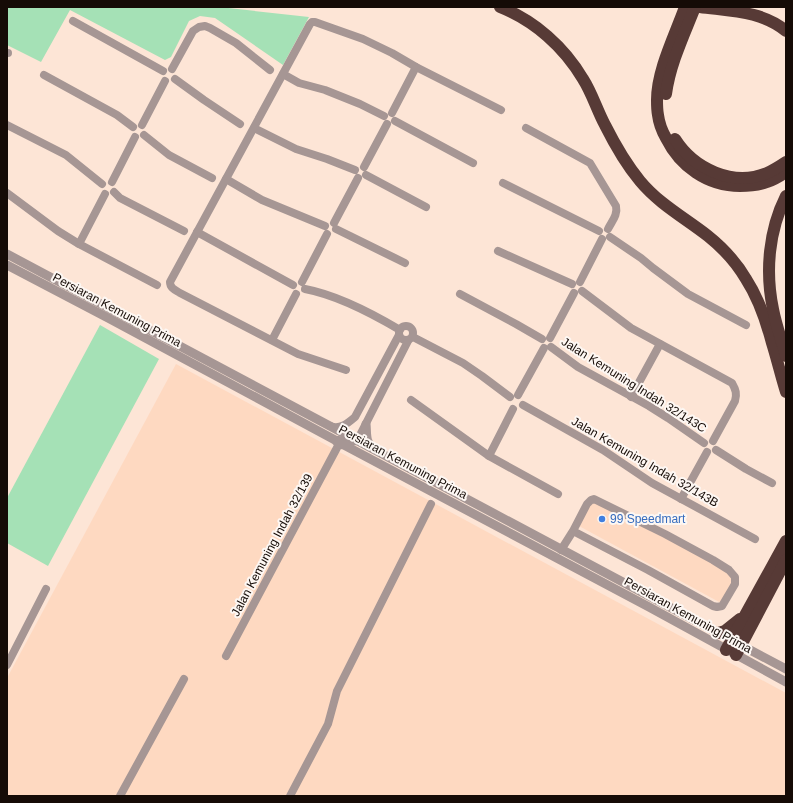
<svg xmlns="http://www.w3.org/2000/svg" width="793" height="803" viewBox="0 0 793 803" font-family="Helvetica,sans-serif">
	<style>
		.built { fill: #fed9c1 }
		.green { fill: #a5e1b6 }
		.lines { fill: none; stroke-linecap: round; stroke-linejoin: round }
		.minor { stroke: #a69694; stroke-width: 8 }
		.tertiary { stroke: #a69694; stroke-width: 9 }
		.motorway { stroke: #573a36; stroke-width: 12 }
		.shop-dot { fill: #3f7fe0; stroke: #fdf7f3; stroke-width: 1.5 }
		.labels { text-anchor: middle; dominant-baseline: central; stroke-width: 4; stroke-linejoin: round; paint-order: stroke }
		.street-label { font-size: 12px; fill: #150b06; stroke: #fdf7f3 }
		.shop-label { font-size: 12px; fill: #366cbe; stroke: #fdf7f3; text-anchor: start }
	</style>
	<rect width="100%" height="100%" fill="#fde5d6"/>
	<g class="built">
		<path d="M 176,364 L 786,693 L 786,796 L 7,796 L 7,678 Z"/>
		<path d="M 594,502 L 667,538 L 730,573 L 733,584 L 721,603 L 579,526 L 591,503 Z"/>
	</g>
	<g class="green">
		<path d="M 7,7 L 219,7 L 309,17 L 283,65 L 215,18 L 200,16 L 189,21 L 171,57 L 165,60 L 70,10 L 41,62 L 7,45 Z"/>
		<path d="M 100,325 L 159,359 L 48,566 L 7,543 L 7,498 Z"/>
	</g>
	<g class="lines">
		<g class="minor">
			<path d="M 73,21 L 163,71"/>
			<path d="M 7,53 L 8,53"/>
			<path d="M 172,69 L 193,31 L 199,27 L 205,26 L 210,28 L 236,43 L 270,70"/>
			<path d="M 283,74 L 299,83 L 325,90 L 360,104 L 384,116"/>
			<path d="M 44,75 L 117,115 L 133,127"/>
			<path d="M 175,79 L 204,100 L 240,124"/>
			<path d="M 392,113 L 416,67"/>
			<path d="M 395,121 L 473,163"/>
			<path d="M 7,125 L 66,155 L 102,184"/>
			<path d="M 142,125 L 165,81"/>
			<path d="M 254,128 L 296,149 L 327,159 L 355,170"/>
			<path d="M 526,128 L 590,163 L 616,206 C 618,215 612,221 608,229"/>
			<path d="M 144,135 L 169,155 L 212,178"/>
			<path d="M 364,167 L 387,124"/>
			<path d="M 366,175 L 426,207"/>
			<path d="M 226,179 L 262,200 L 325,226"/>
			<path d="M 112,182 L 135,137"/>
			<path d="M 503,183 L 599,231"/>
			<path d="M 114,192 L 120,198 L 184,231"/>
			<path d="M 7,193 L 58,231 L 79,244 L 157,285"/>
			<path d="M 334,223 L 358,178"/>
			<path d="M 336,229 L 405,263"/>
			<path d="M 197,232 L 293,285"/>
			<path d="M 610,237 L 641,258 L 653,268 L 688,294 L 746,325"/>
			<path d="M 79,244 L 105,194"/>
			<path d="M 498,251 L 572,284"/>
			<path d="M 302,282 L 327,234"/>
			<path d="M 580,282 L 602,239"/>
			<path d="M 305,289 C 337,295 373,314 400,330"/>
			<path d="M 582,291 L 631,328 L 732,383 C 736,390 737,394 735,401 L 713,441"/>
			<path d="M 460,294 L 516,324 L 542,339"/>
			<circle cx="406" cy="333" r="7"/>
			<path d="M 413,337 L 463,363 L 482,376 L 510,397"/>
			<path d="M 550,338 L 574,293"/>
			<path d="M 272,340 L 296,294"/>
			<path d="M 551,347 L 578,367 L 649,406 L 668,418 L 704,443"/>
			<path d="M 346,370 L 298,354 L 180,293 C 175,290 170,288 170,282 L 310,24 L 312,22 L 315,22 L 363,39 L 392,53 L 416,67 L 501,110"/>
			<path d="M 518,395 L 544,348"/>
			<path d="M 631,397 L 660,344"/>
			<path d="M 411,400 L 489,456 L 558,494"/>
			<path d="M 523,405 L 603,450 L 652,483 L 755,539"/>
			<path d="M 330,426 C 340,430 348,423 355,417 L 399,335"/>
			<path d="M 338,440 L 349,442 L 357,441 L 408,341"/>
			<path d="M 716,450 L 746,469 L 772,483"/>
			<path d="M 489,456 L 513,409"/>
			<path d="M 681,499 L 707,452"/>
			<path d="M 561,550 L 573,531 L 648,570 L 713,606 L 717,607 L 722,606 L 735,584 L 735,577 L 729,570 L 713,560 L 665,534 L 594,499 L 591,500 L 587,504 L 573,531"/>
			<path d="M 226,656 L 339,444"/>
			<path d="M 7,665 L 46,589"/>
			<path d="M 120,796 L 184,679"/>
			<path d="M 290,796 L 328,724 L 337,691 L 431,504"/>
		</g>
		<g class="tertiary">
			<path d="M 7,254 L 724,636"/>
			<path d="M 7,265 L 110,319 L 335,440 L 339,444 L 344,445 L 649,607 L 786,682"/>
			<path d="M 366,424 C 367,433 365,442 373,448"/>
			<path d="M 737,643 L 786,669"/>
		</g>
		<g class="motorway">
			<path d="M 500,7 C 535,21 564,47 583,79 C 592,93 597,110 605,125 C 615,145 626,164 640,181 C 659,204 685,218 708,236 C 723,248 736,262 746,279 C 759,299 766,320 772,343 C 777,359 781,376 786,392"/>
			<path d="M 685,7 C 675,35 657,70 657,100 C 657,104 657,110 658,115 C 659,123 662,131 666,138 C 680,166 707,186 740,186 C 749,186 759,185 767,182 C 774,180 780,176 786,172"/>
			<path d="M 700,7 C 729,11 763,11 786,31"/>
			<path d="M 666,94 C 670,64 684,35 695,7"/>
			<path d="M 675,139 C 694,169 733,187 767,173 C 774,170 780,166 786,162"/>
			<path d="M 786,196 C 769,230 765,271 773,309 C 776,325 782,341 786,356"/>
			<path d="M 718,633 L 725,631 L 740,619"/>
			<path d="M 726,650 L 786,541"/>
			<path d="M 736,655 L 786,560"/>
		</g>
	</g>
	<circle class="shop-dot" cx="602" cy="519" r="4"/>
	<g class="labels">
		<g class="street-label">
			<text transform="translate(117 310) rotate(28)">Persiaran Kemuning Prima</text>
			<text transform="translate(634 385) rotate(32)">Jalan Kemuning Indah 32/143C</text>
			<text transform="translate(403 462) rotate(28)">Persiaran Kemuning Prima</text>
			<text transform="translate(645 462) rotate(30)">Jalan Kemuning Indah 32/143B</text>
			<text transform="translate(272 545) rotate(-62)">Jalan Kemuning Indah 32/139</text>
			<text transform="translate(688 615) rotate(29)">Persiaran Kemuning Prima</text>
		</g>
		<g class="shop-label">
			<text x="610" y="519">99 Speedmart</text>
		</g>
	</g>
	<rect width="793" height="803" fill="none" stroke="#150b06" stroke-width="16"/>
</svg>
